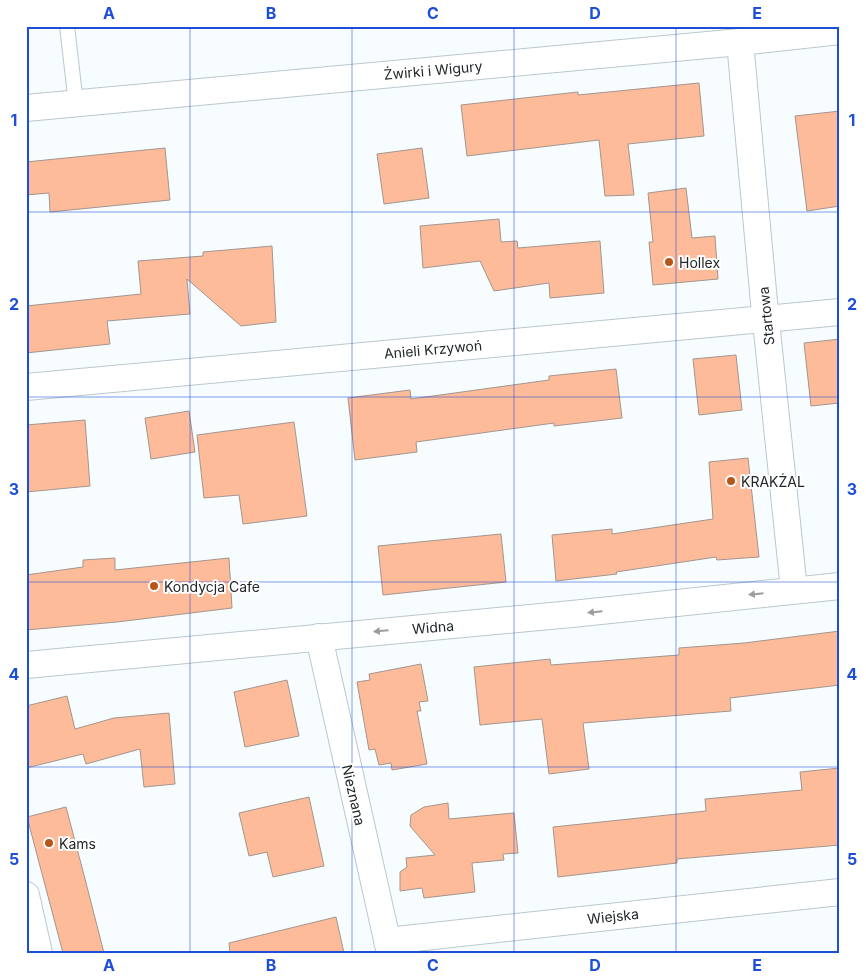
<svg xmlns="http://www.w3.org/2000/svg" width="866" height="979" viewBox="0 0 866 979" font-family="Inter,sans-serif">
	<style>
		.building { fill: #febb99; stroke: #a2958f }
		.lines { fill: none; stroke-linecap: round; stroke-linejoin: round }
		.lane-casing { stroke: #bac8ce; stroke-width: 16 }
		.street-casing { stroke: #bac8ce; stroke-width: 28 }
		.lane { stroke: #fff; stroke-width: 14 }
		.street { stroke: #fff; stroke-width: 26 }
		.oneway { fill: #9b9e9f }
		.grid { fill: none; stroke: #1d4ed8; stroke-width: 1; stroke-opacity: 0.55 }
		.poi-dot { fill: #b85619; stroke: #fff; stroke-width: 2 }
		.labels { text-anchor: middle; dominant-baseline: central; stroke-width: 4; stroke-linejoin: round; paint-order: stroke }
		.street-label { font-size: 14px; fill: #212729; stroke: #fff }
		.poi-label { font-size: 14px; fill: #212729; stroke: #fff; text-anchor: start }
		.neatline { fill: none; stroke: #1d4ed8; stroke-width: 2 }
		.grid-label { font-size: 16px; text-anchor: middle; font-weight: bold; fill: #1d4ed8 }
	</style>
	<rect width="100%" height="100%" fill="#f7fdff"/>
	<g class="building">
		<path d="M 699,83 L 704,136 L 628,144 L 634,195 L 605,196 L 599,140 L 467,156 L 461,105 L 578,92 L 578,95 Z"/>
		<path d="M 840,111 L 840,206 L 807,211 L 795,116 Z"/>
		<path d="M 165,148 L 170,200 L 50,212 L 49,193 L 26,195 L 26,162 Z"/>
		<path d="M 422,148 L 429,198 L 384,204 L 377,154 Z"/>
		<path d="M 686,188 L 692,238 L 715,236 L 718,279 L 653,285 L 649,242 L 653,242 L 648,193 Z"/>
		<path d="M 499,219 L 501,242 L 517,241 L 518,248 L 600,241 L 604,293 L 550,298 L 549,283 L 494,291 L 480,261 L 423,268 L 420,226 Z"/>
		<path d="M 272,246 L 276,322 L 241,326 L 187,279 L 190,314 L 107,321 L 110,344 L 26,353 L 26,306 L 141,294 L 138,261 L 203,256 L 203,252 Z"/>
		<path d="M 840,339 L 840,403 L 811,406 L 804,343 Z"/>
		<path d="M 736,355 L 742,410 L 699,415 L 693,359 Z"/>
		<path d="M 616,369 L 622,418 L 554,426 L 554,423 L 416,442 L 417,452 L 355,460 L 348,398 L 410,390 L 411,399 L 549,380 L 549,376 Z"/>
		<path d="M 189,411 L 195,452 L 151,459 L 145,418 Z"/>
		<path d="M 85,420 L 90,486 L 26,492 L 26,425 Z"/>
		<path d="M 294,422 L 307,516 L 243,524 L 239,495 L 204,498 L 197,435 Z"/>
		<path d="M 748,458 L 759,557 L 717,560 L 716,557 L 616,572 L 617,574 L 556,581 L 552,535 L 612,529 L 612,534 L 713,519 L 709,462 Z"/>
		<path d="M 501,534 L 506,582 L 383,595 L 378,546 Z"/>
		<path d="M 115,558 L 115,570 L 229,558 L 232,608 L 117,622 L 26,630 L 26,575 L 83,567 L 83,560 Z"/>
		<path d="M 840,631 L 840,685 L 730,698 L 731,711 L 583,723 L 589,769 L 549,774 L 542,719 L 480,725 L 474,667 L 550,659 L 551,665 L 679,655 L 679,648 L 744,643 Z"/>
		<path d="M 421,664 L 428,701 L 419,702 L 421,711 L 417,711 L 427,764 L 392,770 L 391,763 L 379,765 L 375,749 L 369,750 L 357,682 L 370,680 L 369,674 Z"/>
		<path d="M 287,680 L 299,736 L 245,747 L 234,692 Z"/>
		<path d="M 67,696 L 75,729 L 114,718 L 169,713 L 175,784 L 144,787 L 140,749 L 86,764 L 83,754 L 26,768 L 26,706 Z"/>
		<path d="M 840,768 L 840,845 L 677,859 L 677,863 L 558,877 L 553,827 L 706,811 L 705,799 L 802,790 L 800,772 Z"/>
		<path d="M 309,797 L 324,866 L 273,877 L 267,852 L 249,856 L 239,813 Z"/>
		<path d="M 448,803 L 449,819 L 514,813 L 518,853 L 503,854 L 504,860 L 472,863 L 475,892 L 424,898 L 422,888 L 400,891 L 400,872 L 407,867 L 406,858 L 435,855 L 410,826 L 411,815 L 424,807 Z"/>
		<path d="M 66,807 L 84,875 L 104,953 L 63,953 L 27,817 Z"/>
		<path d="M 336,917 L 344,953 L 230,953 L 229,943 Z"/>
	</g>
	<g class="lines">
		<g class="lane-casing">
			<path id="lane" d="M 67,26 L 76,104"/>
		</g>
		<g class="street-casing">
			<g id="street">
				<path d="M 740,42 L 764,302 L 794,590"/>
				<path d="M 26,108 L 740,42 L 840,31"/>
				<path d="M 26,387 L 840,312"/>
				<path d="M 319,637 L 390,953"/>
				<path d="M 26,665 L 572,614 L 840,586"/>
				<path d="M 26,895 L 39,953"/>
				<path d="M 387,941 L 840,892"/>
			</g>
		</g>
		<use href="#lane" class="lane"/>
		<use href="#street" class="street"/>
	</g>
	<defs><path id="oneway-solid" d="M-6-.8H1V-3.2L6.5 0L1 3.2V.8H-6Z" transform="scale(1.25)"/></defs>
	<g class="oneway">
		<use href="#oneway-solid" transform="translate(756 594) rotate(174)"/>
		<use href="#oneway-solid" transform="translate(595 612) rotate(174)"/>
		<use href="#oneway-solid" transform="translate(381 631) rotate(175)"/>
	</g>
	<path class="grid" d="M 190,26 L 190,953M 352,26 L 352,953M 514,26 L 514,953M 676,26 L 676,953M 26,212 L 840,212M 26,397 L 840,397M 26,582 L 840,582M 26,767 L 840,767"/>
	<g class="poi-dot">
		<circle cx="669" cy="262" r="5"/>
		<circle cx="731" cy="481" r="5"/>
		<circle cx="154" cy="586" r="5"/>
		<circle cx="49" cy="843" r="5"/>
	</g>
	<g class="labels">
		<g class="street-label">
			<text transform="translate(433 70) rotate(-5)">Żwirki i Wigury</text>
			<text transform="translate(766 316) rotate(-96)">Startowa</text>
			<text transform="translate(433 349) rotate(-5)">Anieli Krzywoń</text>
			<text transform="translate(433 627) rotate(-5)">Widna</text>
			<text transform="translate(354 795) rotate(77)">Nieznana</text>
			<text transform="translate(613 916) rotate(-6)">Wiejska</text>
		</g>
		<g class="poi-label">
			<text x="679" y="262">Hollex</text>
			<text x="741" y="481">KRAKŻAL</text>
			<text x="164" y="586">Kondycja Cafe</text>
			<text x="59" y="843">Kams</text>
		</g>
	</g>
	<rect width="866" height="979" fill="none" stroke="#ffffff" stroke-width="55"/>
	<rect x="28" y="28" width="810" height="924" class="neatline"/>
	<g class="grid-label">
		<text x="109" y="19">A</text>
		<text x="271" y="19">B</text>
		<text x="433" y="19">C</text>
		<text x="595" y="19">D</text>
		<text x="757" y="19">E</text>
		<text x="14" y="126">1</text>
		<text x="852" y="126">1</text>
		<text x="14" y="310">2</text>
		<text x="852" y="310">2</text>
		<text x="14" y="495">3</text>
		<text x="852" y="495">3</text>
		<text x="14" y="680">4</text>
		<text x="852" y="680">4</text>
		<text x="14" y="865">5</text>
		<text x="852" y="865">5</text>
		<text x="109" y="971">A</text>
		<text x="271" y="971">B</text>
		<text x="433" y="971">C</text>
		<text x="595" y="971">D</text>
		<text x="757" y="971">E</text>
	</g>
</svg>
